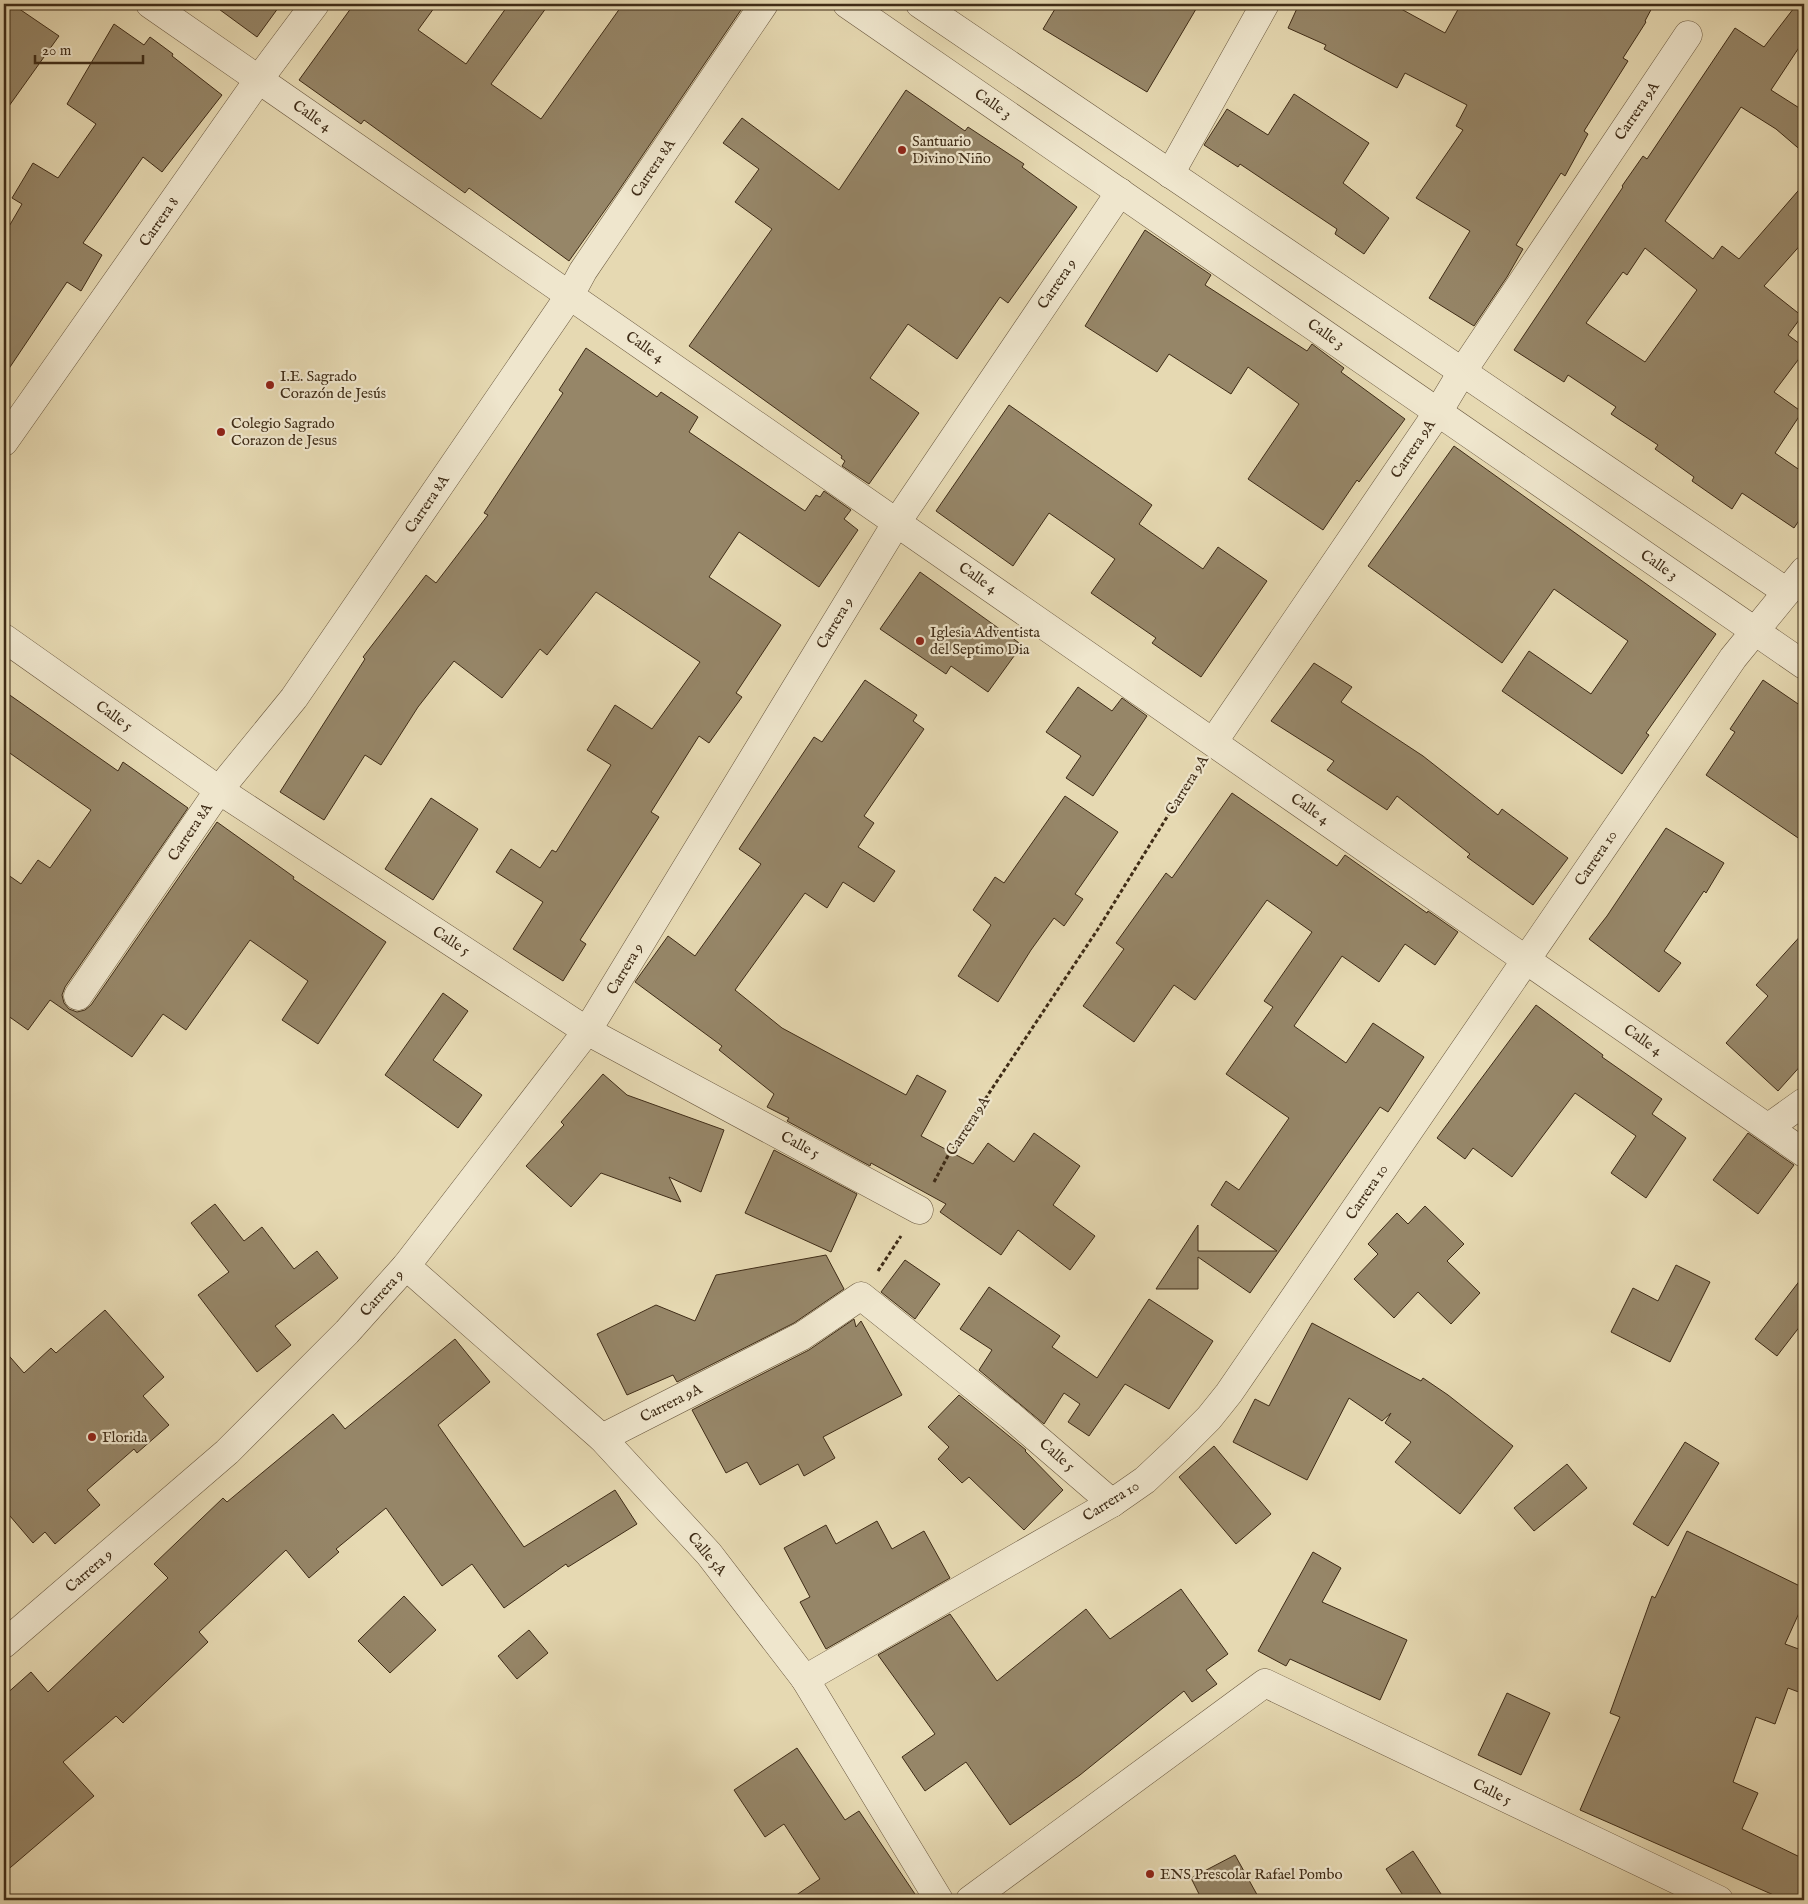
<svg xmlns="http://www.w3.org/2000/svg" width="1808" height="1904" viewBox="0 0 1808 1904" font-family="'IM FELL English',serif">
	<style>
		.building { fill: #968668; stroke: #3f2c17; fill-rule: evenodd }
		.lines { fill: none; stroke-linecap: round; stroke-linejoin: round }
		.minor-casing { stroke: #69573e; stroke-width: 29 }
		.tertiary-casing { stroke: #69573e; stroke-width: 29 }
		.path { stroke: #3f2c17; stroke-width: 3; stroke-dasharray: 4 2.5; stroke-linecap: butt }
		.minor { stroke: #efe6cd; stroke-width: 28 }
		.tertiary { stroke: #efe6cd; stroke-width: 28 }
		.poi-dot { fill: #8f2418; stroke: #efe6cd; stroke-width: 2 }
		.labels { text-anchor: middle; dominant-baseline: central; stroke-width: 4.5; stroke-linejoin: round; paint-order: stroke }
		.street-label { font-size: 15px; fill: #3f2c17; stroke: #efe6cd }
		.poi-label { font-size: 15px; fill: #3f2c17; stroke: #efe6cd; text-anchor: start }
	</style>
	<rect width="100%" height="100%" fill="#e6d9b2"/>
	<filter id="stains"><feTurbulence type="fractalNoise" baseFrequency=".004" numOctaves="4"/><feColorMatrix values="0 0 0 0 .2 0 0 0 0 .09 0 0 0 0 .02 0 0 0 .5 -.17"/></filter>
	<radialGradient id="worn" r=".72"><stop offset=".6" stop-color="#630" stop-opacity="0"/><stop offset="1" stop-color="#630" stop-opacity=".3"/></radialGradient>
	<g class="building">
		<path d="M 4,4 L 12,4 L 59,36 L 4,113 Z"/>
		<path d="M 212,4 L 281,4 L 257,37 Z"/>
		<path d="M 354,4 L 437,4 L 418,30 L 466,64 L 509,4 L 549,4 L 491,84 L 541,119 L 623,4 L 745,4 L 615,196 L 569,261 L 469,188 L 465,193 L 364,120 L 361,124 L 299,80 Z"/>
		<path d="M 1058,4 L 1199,4 L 1147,92 L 1043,29 Z"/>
		<path d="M 1299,4 L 1392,4 L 1445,33 L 1461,4 L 1654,4 L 1645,21 L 1646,22 L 1623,58 L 1628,61 L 1584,131 L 1588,134 L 1565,176 L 1561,173 L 1516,245 L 1523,249 L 1507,277 L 1474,326 L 1429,298 L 1470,231 L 1416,198 L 1463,130 L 1456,126 L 1467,105 L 1405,73 L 1397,88 L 1324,49 L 1326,45 L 1288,28 Z"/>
		<path d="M 1797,4 L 1804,4 L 1804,40 L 1771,90 L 1804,111 L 1804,153 L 1776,129 L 1741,107 L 1665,221 L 1713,259 L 1722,246 L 1739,259 L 1804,184 L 1804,241 L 1764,286 L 1802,316 L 1788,335 L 1804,347 L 1804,352 L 1774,392 L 1802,412 L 1775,453 L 1804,473 L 1804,513 L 1794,528 L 1742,493 L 1732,509 L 1692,481 L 1694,477 L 1655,449 L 1658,445 L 1611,414 L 1616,407 L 1568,375 L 1564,382 L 1514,350 L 1623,187 L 1622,186 L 1643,156 L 1647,159 L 1735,28 L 1764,47 ZM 1645,248 L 1697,290 L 1645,362 L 1586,323 L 1623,272 L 1627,275 Z"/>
		<path d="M 114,24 L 144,45 L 150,37 L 173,54 L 172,56 L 222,95 L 162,172 L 143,157 L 83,243 L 102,255 L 81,291 L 67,282 L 4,376 L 4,235 L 22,204 L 12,198 L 33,163 L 58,178 L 96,124 L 67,104 Z"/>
		<path d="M 906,90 L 965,131 L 968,127 L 1024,164 L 1022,167 L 1077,207 L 1008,303 L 1000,297 L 957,359 L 908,324 L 870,378 L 919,413 L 869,484 L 842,466 L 845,461 L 841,458 L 842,456 L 689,346 L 772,229 L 735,202 L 759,169 L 723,143 L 742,118 L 839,190 Z"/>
		<path d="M 1294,94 L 1369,143 L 1343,183 L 1389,218 L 1364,254 L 1335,234 L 1337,229 L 1240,164 L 1238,167 L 1204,145 L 1227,109 L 1268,135 Z"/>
		<path d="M 1145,230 L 1211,275 L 1205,285 L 1307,351 L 1312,344 L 1344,368 L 1341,372 L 1405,419 L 1359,482 L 1357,480 L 1323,530 L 1248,479 L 1299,404 L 1248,367 L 1231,394 L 1169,354 L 1157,372 L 1085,326 Z"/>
		<path d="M 586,348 L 657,397 L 661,392 L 698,417 L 689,432 L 805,511 L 816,495 L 820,497 L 824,491 L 851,510 L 844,519 L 858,530 L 819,587 L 739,532 L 709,577 L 781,625 L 736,693 L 742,697 L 709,743 L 699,736 L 651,812 L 659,817 L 580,940 L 586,944 L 563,981 L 513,949 L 543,902 L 496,872 L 511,849 L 540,868 L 552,850 L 556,852 L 611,765 L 587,750 L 615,705 L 652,729 L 700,662 L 596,592 L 547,655 L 540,649 L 502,698 L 454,661 L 418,707 L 381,765 L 365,755 L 324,820 L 280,792 L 365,659 L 363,657 L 426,575 L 436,583 L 488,515 L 484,513 L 563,393 L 559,390 Z"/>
		<path d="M 1009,405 L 1152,505 L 1139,524 L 1203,569 L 1218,547 L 1267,581 L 1201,677 L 1152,643 L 1156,638 L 1091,593 L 1115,559 L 1049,513 L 1013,566 L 936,511 Z"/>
		<path d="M 1454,446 L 1716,634 L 1646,733 L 1649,735 L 1622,774 L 1502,691 L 1529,651 L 1591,694 L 1628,641 L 1554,589 L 1502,663 L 1368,566 Z"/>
		<path d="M 920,572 L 1022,645 L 988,692 L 951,666 L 946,674 L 880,629 Z"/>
		<path d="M 1314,663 L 1352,687 L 1341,702 L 1423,756 L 1498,815 L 1502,809 L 1568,858 L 1533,905 L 1467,857 L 1470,854 L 1397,796 L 1387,810 L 1327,770 L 1334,761 L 1271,721 Z"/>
		<path d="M 865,680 L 917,715 L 913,721 L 924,729 L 864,816 L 874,823 L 858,847 L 895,871 L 874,902 L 843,882 L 827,908 L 805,893 L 735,990 L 782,1028 L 906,1095 L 917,1075 L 946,1091 L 921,1136 L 973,1164 L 988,1143 L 1014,1162 L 1034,1133 L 1080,1166 L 1053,1205 L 1095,1236 L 1070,1270 L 1018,1230 L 1001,1255 L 940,1212 L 946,1204 L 871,1163 L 870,1166 L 787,1121 L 789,1118 L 767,1107 L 774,1094 L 719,1050 L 722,1046 L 635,982 L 668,936 L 695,956 L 761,864 L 739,849 L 814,737 L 822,742 Z"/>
		<path d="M 1763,680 L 1804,708 L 1804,842 L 1706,775 L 1735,732 L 1730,729 Z"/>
		<path d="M 1078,687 L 1112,711 L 1122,698 L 1147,716 L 1093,796 L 1066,778 L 1081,756 L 1046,732 Z"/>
		<path d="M 4,691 L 118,771 L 123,762 L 188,808 L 65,987 L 62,995 L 64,1003 L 69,1009 L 77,1012 L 85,1010 L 91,1005 L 217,822 L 294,877 L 293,879 L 386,942 L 318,1044 L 282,1020 L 308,981 L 250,940 L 186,1030 L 163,1014 L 132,1057 L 50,1000 L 28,1030 L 4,1013 L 4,872 L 21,884 L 38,860 L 50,868 L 91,810 L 4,749 Z"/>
		<path d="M 1232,793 L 1337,866 L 1345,855 L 1427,913 L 1428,911 L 1458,932 L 1435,965 L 1405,944 L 1379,982 L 1342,956 L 1294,1026 L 1346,1063 L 1373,1023 L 1424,1057 L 1388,1112 L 1380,1107 L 1250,1293 L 1198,1257 L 1198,1289 L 1156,1289 L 1198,1225 L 1198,1251 L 1277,1251 L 1211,1205 L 1226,1181 L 1239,1190 L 1289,1118 L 1226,1074 L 1273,1007 L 1264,1001 L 1312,932 L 1267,900 L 1195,1000 L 1174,985 L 1134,1042 L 1083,1006 L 1124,949 L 1116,943 L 1166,873 L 1172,878 Z"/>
		<path d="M 1065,796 L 1118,832 L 1075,894 L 1083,899 L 1064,926 L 1054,918 L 1031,950 L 998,1002 L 958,976 L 991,925 L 973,910 L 995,877 L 1004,883 Z"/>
		<path d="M 431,798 L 478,829 L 433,900 L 385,869 Z"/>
		<path d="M 1666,828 L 1724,863 L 1706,893 L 1704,891 L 1664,951 L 1681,963 L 1659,992 L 1589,939 L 1607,916 Z"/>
		<path d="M 1804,932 L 1804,1062 L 1778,1091 L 1726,1043 L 1768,996 L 1756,985 Z"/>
		<path d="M 443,993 L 468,1011 L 433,1060 L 482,1095 L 458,1128 L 385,1075 Z"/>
		<path d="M 1536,1005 L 1603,1055 L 1602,1057 L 1662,1099 L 1652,1114 L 1686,1138 L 1646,1198 L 1611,1173 L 1636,1136 L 1575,1093 L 1512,1177 L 1473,1148 L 1465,1159 L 1437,1138 Z"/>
		<path d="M 603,1074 L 627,1095 L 724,1130 L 701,1192 L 669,1177 L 681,1202 L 601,1173 L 571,1207 L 526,1166 L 564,1125 L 561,1122 Z"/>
		<path d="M 1748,1133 L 1794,1165 L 1758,1214 L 1713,1180 Z"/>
		<path d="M 774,1150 L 857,1194 L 831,1252 L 745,1213 Z"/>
		<path d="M 215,1204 L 244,1241 L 262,1227 L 294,1269 L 317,1251 L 338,1278 L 275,1326 L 291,1345 L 257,1372 L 198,1295 L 229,1272 L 191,1223 Z"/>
		<path d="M 1425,1206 L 1464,1244 L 1447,1261 L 1480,1293 L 1451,1324 L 1418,1292 L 1394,1318 L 1354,1279 L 1378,1254 L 1368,1244 L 1397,1213 L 1408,1224 Z"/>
		<path d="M 826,1255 L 844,1289 L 794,1323 L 677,1382 L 673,1375 L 627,1395 L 597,1334 L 656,1305 L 695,1321 L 716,1275 Z"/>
		<path d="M 905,1260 L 940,1284 L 915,1319 L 881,1292 Z"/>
		<path d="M 1676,1265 L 1710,1282 L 1670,1362 L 1611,1332 L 1633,1288 L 1658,1301 Z"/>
		<path d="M 1804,1275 L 1804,1321 L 1777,1356 L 1755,1339 Z"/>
		<path d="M 989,1287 L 1060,1336 L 1052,1347 L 1097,1378 L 1149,1299 L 1213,1341 L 1169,1409 L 1125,1384 L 1089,1436 L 1068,1422 L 1080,1404 L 1064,1393 L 1044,1424 L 979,1370 L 992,1350 L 960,1329 Z"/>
		<path d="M 105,1310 L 164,1377 L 143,1396 L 169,1425 L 137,1453 L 134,1449 L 87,1490 L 100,1505 L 55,1544 L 45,1532 L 33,1543 L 4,1509 L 4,1350 L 24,1373 L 51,1348 L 56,1353 Z"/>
		<path d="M 854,1319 L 856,1327 L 861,1321 L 902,1395 L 823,1437 L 835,1458 L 804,1476 L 798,1464 L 760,1485 L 747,1462 L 726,1473 L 692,1410 L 809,1350 Z"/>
		<path d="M 1312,1323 L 1421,1381 L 1423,1378 L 1448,1395 L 1513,1446 L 1460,1514 L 1395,1462 L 1411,1442 L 1385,1423 L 1391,1413 L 1382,1421 L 1349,1398 L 1307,1480 L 1233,1442 L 1255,1399 L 1269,1406 Z"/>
		<path d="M 455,1339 L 490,1382 L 438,1425 L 524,1547 L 615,1490 L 637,1524 L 568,1567 L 566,1564 L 504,1608 L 472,1564 L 442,1586 L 386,1508 L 336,1549 L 339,1552 L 309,1578 L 286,1550 L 199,1632 L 208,1642 L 123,1723 L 116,1716 L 63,1762 L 94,1796 L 4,1873 L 4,1696 L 31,1672 L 48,1692 L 168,1578 L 154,1564 L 223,1498 L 227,1502 L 333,1414 L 345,1429 Z"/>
		<path d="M 959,1395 L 1026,1450 L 1025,1451 L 1063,1490 L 1024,1530 L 969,1477 L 962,1483 L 938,1459 L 949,1447 L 928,1427 Z"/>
		<path d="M 1685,1442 L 1719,1463 L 1668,1546 L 1633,1524 Z"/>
		<path d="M 1214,1446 L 1271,1514 L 1236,1544 L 1179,1477 Z"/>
		<path d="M 1567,1464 L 1587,1488 L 1534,1531 L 1514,1508 Z"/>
		<path d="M 877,1521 L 892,1549 L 924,1531 L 950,1578 L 826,1649 L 800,1602 L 810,1597 L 784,1548 L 826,1525 L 836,1544 Z"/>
		<path d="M 1687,1531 L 1804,1588 L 1804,1602 L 1785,1644 L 1804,1651 L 1804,1694 L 1788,1688 L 1775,1724 L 1756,1717 L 1733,1782 L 1758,1793 L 1742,1829 L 1804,1859 L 1804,1900 L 1785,1900 L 1580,1810 L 1620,1717 L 1610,1713 L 1652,1596 L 1655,1598 Z"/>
		<path d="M 1313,1552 L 1341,1568 L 1322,1602 L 1407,1640 L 1380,1700 L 1290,1659 L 1286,1666 L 1258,1651 Z"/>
		<path d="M 1181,1589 L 1228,1654 L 1206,1670 L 1217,1684 L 1192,1702 L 1184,1691 L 1080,1775 L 1010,1825 L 966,1762 L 925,1791 L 902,1757 L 935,1734 L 878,1655 L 950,1614 L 997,1681 L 1086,1609 L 1110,1639 Z"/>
		<path d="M 404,1596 L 436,1630 L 390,1673 L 358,1641 Z"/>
		<path d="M 529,1630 L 548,1653 L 517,1679 L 498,1656 Z"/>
		<path d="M 1507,1693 L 1550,1713 L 1521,1775 L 1478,1755 Z"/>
		<path d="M 797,1748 L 845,1820 L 859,1811 L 919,1900 L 789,1900 L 820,1879 L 784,1824 L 765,1837 L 734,1790 Z"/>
		<path d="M 1413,1851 L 1445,1900 L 1406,1900 L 1386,1869 Z"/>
		<path d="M 1235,1855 L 1260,1900 L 1202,1900 L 1191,1878 Z"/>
	</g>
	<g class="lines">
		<g class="minor-casing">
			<g id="minor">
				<path d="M 150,4 L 1804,1153"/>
				<path d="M 1170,174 L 1265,4"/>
				<path d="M 4,638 L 219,790 L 587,1031 L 919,1210"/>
				<path d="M 1214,741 L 1438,412 L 1462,372 L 1688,35"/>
				<path d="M 78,996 L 219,790 L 294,698 L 570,295 L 583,271 L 764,4"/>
				<path d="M 1769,1127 L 1804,1102"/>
				<path d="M 406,1266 L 602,1438 L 709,1554 L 805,1679 L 939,1900"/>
				<path d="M 602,1438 L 802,1336 L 861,1296 L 1011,1416 L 1112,1503"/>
				<path d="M 805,1679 L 1112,1503 L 1145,1480 L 1179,1448 L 1209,1418 L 1229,1393 L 1733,658 L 1804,571"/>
				<path d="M 970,1900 L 1265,1683 L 1719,1900"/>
			</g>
		</g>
		<g class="tertiary-casing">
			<g id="tertiary">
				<path d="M 847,4 L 1804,665"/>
				<path d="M 920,4 L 1787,592"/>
				<path d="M 4,442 L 259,79 L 315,4"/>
				<path d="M 4,1644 L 227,1452 L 347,1332 L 406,1266 L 587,1031 L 897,522 L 1120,192"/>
			</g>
		</g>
		<g class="path">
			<path d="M 934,1182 L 950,1152 L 1098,929 L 1196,770"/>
			<path d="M 878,1271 L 901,1236"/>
		</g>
		<use href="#minor" class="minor"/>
		<use href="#tertiary" class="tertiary"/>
	</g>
	<g class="poi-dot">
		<circle cx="902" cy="150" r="5"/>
		<circle cx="270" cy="385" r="5"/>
		<circle cx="221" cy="432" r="5"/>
		<circle cx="920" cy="641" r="5"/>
		<circle cx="92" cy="1437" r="5"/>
		<circle cx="1150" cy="1874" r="5"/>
	</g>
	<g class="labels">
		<g class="street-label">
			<text transform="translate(993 104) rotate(35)">Calle 3</text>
			<text transform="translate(1637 111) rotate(-56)">Carrera 9A</text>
			<text transform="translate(312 116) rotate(35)">Calle 4</text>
			<text transform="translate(653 168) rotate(-56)">Carrera 8A</text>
			<text transform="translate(159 222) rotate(-55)">Carrera 8</text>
			<text transform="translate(1057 284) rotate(-56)">Carrera 9</text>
			<text transform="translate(1326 334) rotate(35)">Calle 3</text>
			<text transform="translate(645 347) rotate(35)">Calle 4</text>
			<text transform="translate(1413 449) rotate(-56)">Carrera 9A</text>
			<text transform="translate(427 504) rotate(-56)">Carrera 8A</text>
			<text transform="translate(1659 565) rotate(35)">Calle 3</text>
			<text transform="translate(978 578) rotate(35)">Calle 4</text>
			<text transform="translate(835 623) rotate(-59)">Carrera 9</text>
			<text transform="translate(114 716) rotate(35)">Calle 5</text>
			<text transform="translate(1187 785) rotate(-58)">Carrera 9A</text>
			<text transform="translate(1310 809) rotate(35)">Calle 4</text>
			<text transform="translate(190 832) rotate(-56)">Carrera 8A</text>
			<text transform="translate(1596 858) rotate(-56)">Carrera 10</text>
			<text transform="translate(451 941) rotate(33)">Calle 5</text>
			<text transform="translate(625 969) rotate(-59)">Carrera 9</text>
			<text transform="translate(1643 1040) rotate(35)">Calle 4</text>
			<text transform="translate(968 1126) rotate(-57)">Carrera 9A</text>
			<text transform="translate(800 1145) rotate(28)">Calle 5</text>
			<text transform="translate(1367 1192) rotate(-56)">Carrera 10</text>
			<text transform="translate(382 1293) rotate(-48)">Carrera 9</text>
			<text transform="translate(671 1403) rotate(-27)">Carrera 9A</text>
			<text transform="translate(1057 1455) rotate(41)">Calle 5</text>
			<text transform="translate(1111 1501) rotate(-32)">Carrera 10</text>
			<text transform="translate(707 1554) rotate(50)">Calle 5A</text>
			<text transform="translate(89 1571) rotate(-41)">Carrera 9</text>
			<text transform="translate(1492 1792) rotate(26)">Calle 5</text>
		</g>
		<g class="poi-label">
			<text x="912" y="141">Santuario<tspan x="912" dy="17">Divino Niño</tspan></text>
			<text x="280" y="376">I.E. Sagrado<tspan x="280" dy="17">Corazón de Jesús</tspan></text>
			<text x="231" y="423">Colegio Sagrado<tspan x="231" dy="17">Corazon de Jesus</tspan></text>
			<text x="930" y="632">Iglesia Adventista<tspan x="930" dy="17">del Septimo Dia</tspan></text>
			<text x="102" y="1437">Florida</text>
			<text x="1160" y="1874">ENS Prescolar Rafael Pombo</text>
		</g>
	</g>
	<rect width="1808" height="1904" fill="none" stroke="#e6d9b2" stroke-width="20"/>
	<rect x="5" y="5" width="1798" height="1894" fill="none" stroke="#3f2c17" stroke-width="2.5"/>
	<rect x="10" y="10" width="1788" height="1884" fill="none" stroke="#3f2c17"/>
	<path d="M35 55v8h108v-8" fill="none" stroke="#3f2c17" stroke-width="2.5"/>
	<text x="42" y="55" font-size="15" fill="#3f2c17" stroke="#efe6cd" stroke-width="4" paint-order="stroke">20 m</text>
	<rect width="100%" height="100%" filter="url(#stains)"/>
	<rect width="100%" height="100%" fill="url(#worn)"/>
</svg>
